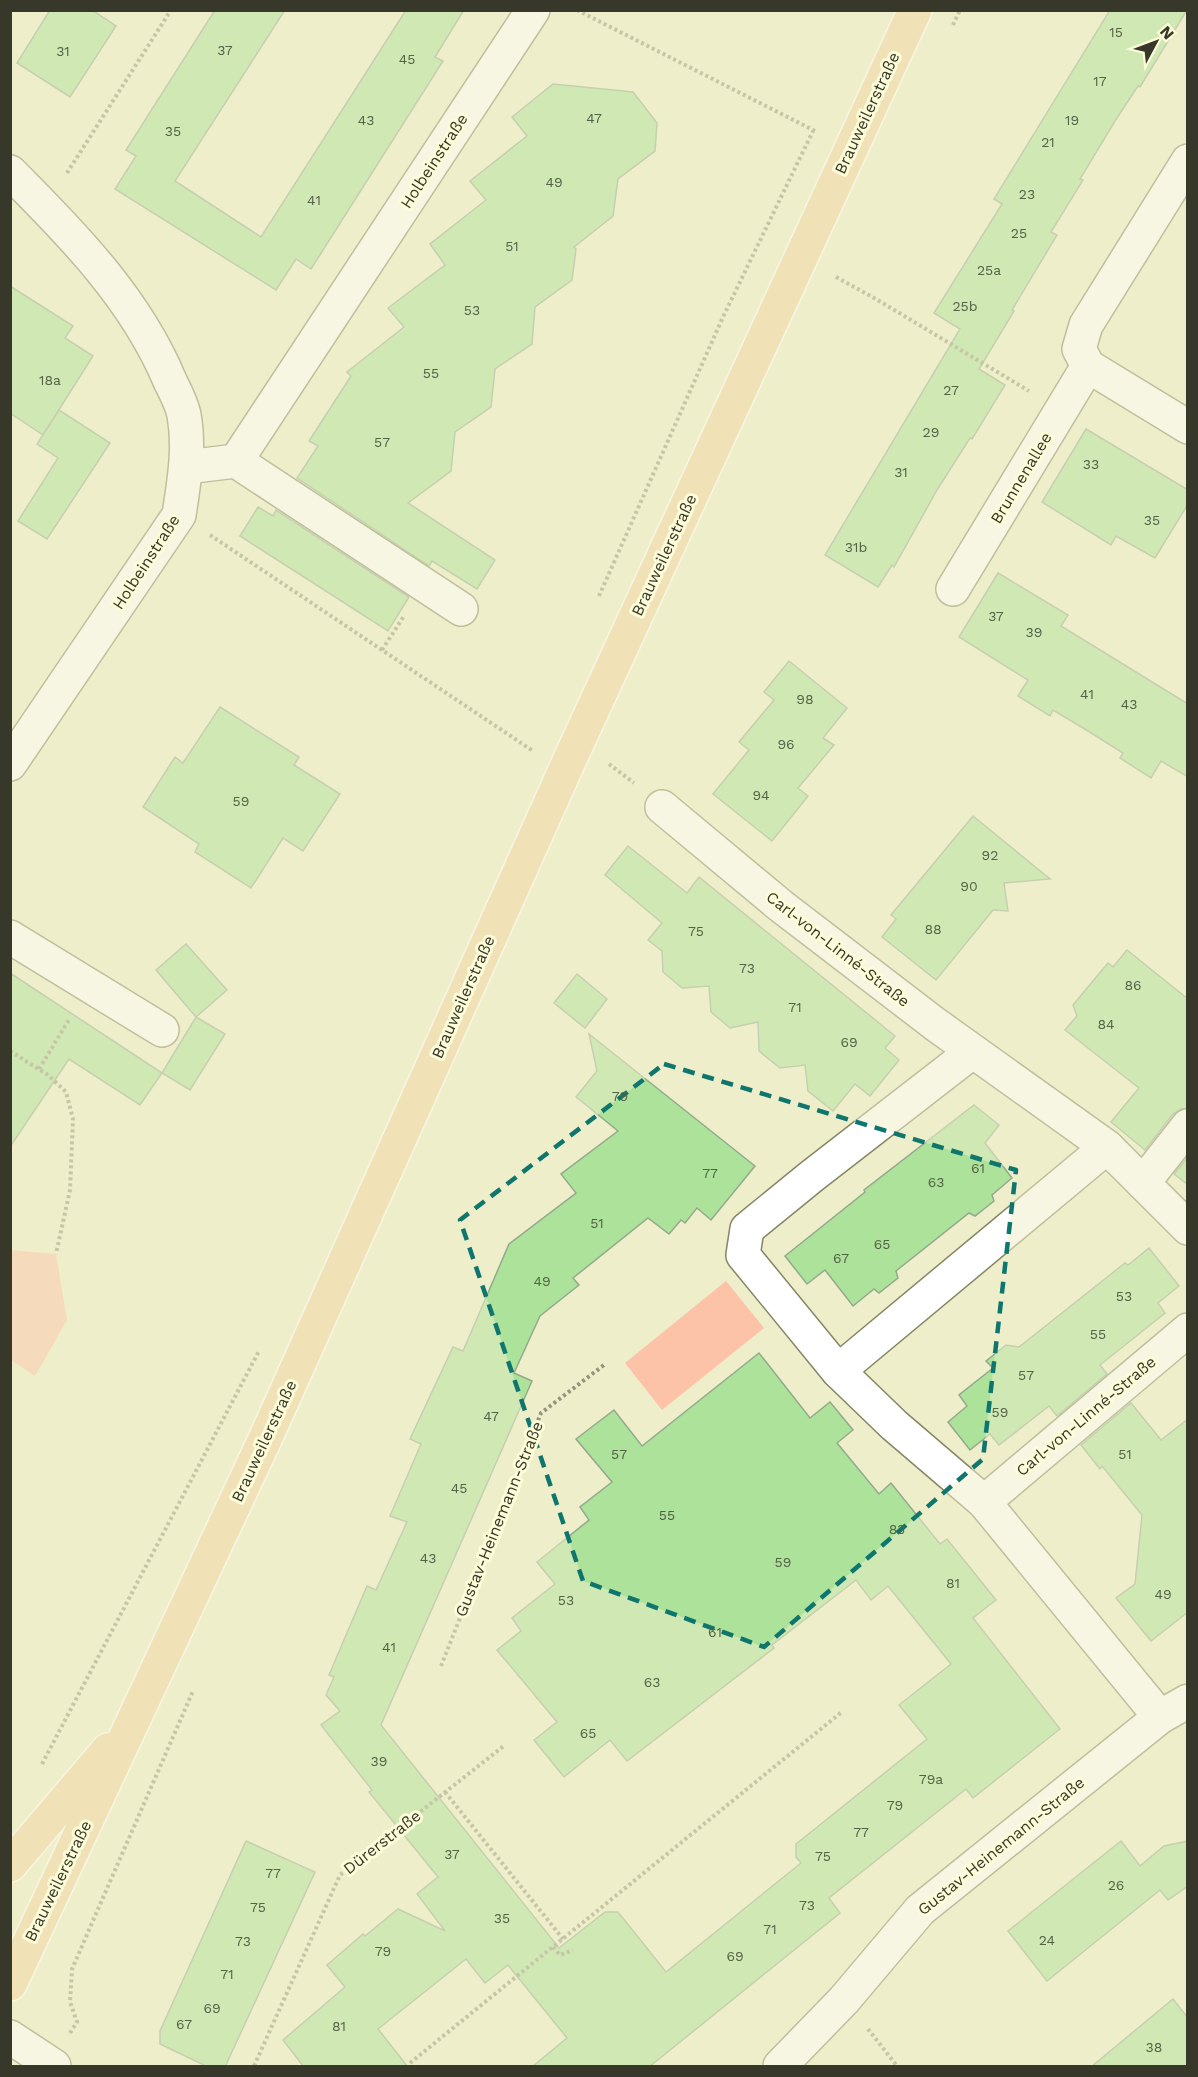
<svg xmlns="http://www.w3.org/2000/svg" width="1198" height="2077" viewBox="0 0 1198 2077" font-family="'Work Sans',sans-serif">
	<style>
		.green { fill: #fcc3a9 }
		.building { fill: #ace29a; stroke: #94a98d; stroke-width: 1.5 }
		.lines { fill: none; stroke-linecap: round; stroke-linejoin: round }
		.minor-casing { stroke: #868665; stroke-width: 36 }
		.major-casing { stroke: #fff; stroke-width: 36 }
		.path { stroke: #95957c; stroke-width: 4; stroke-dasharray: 3 3; stroke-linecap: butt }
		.minor { stroke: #fff; stroke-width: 33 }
		.major { stroke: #f1d1a1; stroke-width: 33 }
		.marked { fill: none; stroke: #0f766e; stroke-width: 4.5; stroke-dasharray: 12 8; stroke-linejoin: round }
		.labels { text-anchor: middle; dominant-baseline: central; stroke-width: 6; stroke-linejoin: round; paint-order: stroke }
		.number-label { font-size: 14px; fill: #556246 }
		.street-label { font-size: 16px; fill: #38382a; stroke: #fcfcd8 }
	</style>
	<rect width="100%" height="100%" fill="#eeeecb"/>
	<g class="green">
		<path d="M 10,1250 L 56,1254 L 67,1320 L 35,1376 L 11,1360 Z"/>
		<path d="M 726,1281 L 764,1328 L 662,1410 L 625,1363 Z"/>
	</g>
	<g class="building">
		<path d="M 50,10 L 92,10 L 116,26 L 70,97 L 17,63 Z"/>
		<path d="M 215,10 L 285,10 L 175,181 L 261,237 L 406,10 L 464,10 L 435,57 L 443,61 L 311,269 L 296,259 L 276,290 L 115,189 L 136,156 L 126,150 Z"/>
		<path d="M 1110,10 L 1187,10 L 1140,87 L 1138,86 L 1115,121 L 1080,179 L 1083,180 L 1051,232 L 1057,235 L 1012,310 L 1014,311 L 979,369 L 1005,385 L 972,439 L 970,438 L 937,490 L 894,567 L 892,565 L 878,587 L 825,555 L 960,329 L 934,313 L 1002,204 L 994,199 Z"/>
		<path d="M 553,84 L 633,92 L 657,123 L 655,151 L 618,179 L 613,216 L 574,247 L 576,249 L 572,280 L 535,307 L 532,344 L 495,369 L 491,407 L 455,432 L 451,471 L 408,503 L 495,560 L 477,589 L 432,561 L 429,566 L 297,478 L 318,446 L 309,441 L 351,376 L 347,372 L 404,327 L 388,308 L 445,265 L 430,244 L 486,200 L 470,181 L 527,136 L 512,117 Z"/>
		<path d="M 10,286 L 73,326 L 65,338 L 93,356 L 43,435 L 10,413 Z"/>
		<path d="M 59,410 L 110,443 L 47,539 L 18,521 L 58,458 L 37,444 Z"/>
		<path d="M 1086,429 L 1188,490 L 1188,504 L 1155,558 L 1116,536 L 1111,545 L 1042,502 Z"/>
		<path d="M 258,507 L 273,516 L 276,510 L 409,597 L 388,631 L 240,536 Z"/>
		<path d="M 998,573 L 1068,615 L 1061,626 L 1188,704 L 1188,777 L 1161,761 L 1151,778 L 1120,758 L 1123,753 L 1088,731 L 1053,710 L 1050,716 L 1018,696 L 1028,680 L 959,637 Z"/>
		<path d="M 789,661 L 847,708 L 823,738 L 834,745 L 798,788 L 808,796 L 772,841 L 713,794 L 749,750 L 739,742 L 774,700 L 764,692 Z"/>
		<path d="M 220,707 L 299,757 L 294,765 L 340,794 L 303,851 L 283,838 L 251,888 L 195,852 L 199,844 L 143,807 L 175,757 L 183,763 Z"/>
		<path d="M 973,816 L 1050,879 L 1004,883 L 1008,911 L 993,910 L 936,980 L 882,937 L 896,919 L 891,915 Z"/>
		<path d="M 628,846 L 687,893 L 699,877 L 895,1036 L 885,1048 L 899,1060 L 870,1096 L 855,1084 L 833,1111 L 808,1091 L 805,1065 L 780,1068 L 759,1051 L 758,1022 L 730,1028 L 711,1012 L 709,986 L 682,988 L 663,972 L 662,951 L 648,940 L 662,923 L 605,875 Z"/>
		<path d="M 186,944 L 227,990 L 196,1017 L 156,970 Z"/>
		<path d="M 1127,950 L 1188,999 L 1188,1108 L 1181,1109 L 1173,1114 L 1145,1150 L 1111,1122 L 1139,1088 L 1065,1030 L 1077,1016 L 1073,1005 L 1108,963 L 1113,967 Z"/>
		<path d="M 10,973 L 162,1073 L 140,1105 L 69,1059 L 10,1147 Z"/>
		<path d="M 577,974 L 607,999 L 585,1028 L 554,1003 Z"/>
		<path d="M 196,1017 L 225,1034 L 190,1090 L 162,1073 Z"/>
		<path d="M 589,1034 L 755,1166 L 711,1220 L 697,1208 L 685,1223 L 681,1220 L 669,1234 L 648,1218 L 573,1278 L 579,1285 L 540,1316 L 514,1373 L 532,1381 L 381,1725 L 559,1948 L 605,1912 L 618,1912 L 666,1972 L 801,1863 L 796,1857 L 796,1844 L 927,1739 L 899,1705 L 951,1664 L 888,1586 L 871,1600 L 856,1580 L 772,1645 L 774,1648 L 627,1761 L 610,1740 L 564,1777 L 534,1740 L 557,1722 L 497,1650 L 521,1631 L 512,1618 L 555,1584 L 537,1562 L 589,1520 L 580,1507 L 612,1482 L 576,1439 L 614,1410 L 642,1446 L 759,1353 L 810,1418 L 830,1402 L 853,1430 L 837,1443 L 879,1494 L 891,1483 L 940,1544 L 947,1539 L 996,1600 L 973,1618 L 1060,1729 L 973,1798 L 966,1789 L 829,1898 L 840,1913 L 649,2067 L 532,2067 L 567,2038 L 508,1965 L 485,1983 L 466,1959 L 378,2029 L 408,2067 L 304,2067 L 283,2040 L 345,1987 L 327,1965 L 363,1934 L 365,1936 L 398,1909 L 445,1931 L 417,1894 L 438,1877 L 369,1792 L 372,1790 L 321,1725 L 340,1711 L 326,1695 L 334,1677 L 329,1675 L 367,1586 L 376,1590 L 407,1522 L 390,1516 L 421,1444 L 410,1439 L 453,1347 L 463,1351 L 509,1244 L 576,1193 L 561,1174 L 618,1131 L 576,1097 L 597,1071 Z"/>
		<path d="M 974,1105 L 999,1125 L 985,1143 L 1012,1178 L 992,1195 L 994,1201 L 975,1216 L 969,1213 L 896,1271 L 898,1278 L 879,1293 L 874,1289 L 853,1306 L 825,1270 L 807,1284 L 785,1256 L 865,1192 L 864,1190 Z"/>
		<path d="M 1188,1157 L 1188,1185 L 1174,1174 Z"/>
		<path d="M 1149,1248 L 1179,1286 L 1158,1303 L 1165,1313 L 1100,1365 L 1107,1374 L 1057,1416 L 1049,1406 L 999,1445 L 990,1434 L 970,1450 L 948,1422 L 967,1406 L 959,1395 L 993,1368 L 986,1361 L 1006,1345 L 1019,1347 L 1125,1263 L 1128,1265 Z"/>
		<path d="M 1131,1403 L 1161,1440 L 1188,1419 L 1188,1612 L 1151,1641 L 1116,1598 L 1135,1584 L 1142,1515 L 1102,1466 L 1100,1469 L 1081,1445 Z"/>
		<path d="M 246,1841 L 315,1872 L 225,2067 L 208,2067 L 160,2044 L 160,2031 Z"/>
		<path d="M 1121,1841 L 1140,1866 L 1164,1846 L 1188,1841 L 1188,1886 L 1168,1900 L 1160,1890 L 1047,1981 L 1008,1931 Z"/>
		<path d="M 1173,1999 L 1188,2018 L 1188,2067 L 1091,2067 Z"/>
	</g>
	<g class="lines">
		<g class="minor-casing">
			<g id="minor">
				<path d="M 1188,161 L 1086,325 L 1079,349 L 1088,366 L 1188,427"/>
				<path d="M 10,172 C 72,234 136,299 170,381 C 175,391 182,404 184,415 C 190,448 184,482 179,515 L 10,764"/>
				<path d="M 236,461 L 533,10"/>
				<path d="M 186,467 L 236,461 L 461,609"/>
				<path d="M 953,589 L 1088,366"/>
				<path d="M 662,807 L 781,906 L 935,1024 L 1107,1147 L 1188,1228"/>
				<path d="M 10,937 L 162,1030"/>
				<path d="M 972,1052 L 812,1176 L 747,1229 L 743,1255 L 838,1371 L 894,1425 L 984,1502 L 1160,1717"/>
				<path d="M 1143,1183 L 1188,1126"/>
				<path d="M 838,1371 L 1107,1147"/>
				<path d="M 984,1502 L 1188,1330"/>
				<path d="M 10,2037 L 54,2066"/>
				<path d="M 780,2066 L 844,2000 L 920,1910 L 1160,1717 L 1188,1701"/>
			</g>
		</g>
		<g class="major-casing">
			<g id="major">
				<path d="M 10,1865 L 108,1750"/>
				<path d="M 10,1984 L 266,1437 L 570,759 L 915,10"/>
			</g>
		</g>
		<g class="path">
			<path d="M 577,10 L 815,131"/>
			<path d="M 953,25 L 960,10"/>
			<path d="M 67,173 L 171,10"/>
			<path d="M 836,277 L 876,299 L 1029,391"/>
			<path d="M 210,535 L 533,751"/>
			<path d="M 599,596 L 723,317 L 813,131"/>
			<path d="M 382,650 L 404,616"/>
			<path d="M 609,764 L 634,783"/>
			<path d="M 10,1051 L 48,1075 L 66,1092 L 73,1119 L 70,1190 L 56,1254"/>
			<path d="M 39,1069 L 70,1018"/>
			<path d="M 441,1666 L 541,1413 L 604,1365"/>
			<path d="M 42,1764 L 259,1351"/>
			<path d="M 445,1792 L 563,1939"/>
			<path d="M 553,1947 L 560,1955 L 573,1950"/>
			<path d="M 868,2029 L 897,2066"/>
			<path d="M 70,2033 L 77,2022 L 70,2002 L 72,1969 L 193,1691"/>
			<path d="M 410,2063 L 843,1711"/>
			<path d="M 254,2066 L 340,1875 L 505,1745"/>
		</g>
		<use href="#minor" class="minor"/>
		<use href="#major" class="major"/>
	</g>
	<path d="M0 0H1198V2077H0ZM 664,1064 L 1016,1170 L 983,1459 L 764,1647 L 583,1581 L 460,1220 Z" fill="#eeeecb" fill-opacity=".55" fill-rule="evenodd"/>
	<path class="marked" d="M 664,1064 L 1016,1170 L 983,1459 L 764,1647 L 583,1581 L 460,1220 Z"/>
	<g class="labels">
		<g class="number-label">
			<text x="1116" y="32">15</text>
			<text x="225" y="50">37</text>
			<text x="63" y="51">31</text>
			<text x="407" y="59">45</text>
			<text x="1100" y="81">17</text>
			<text x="594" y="118">47</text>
			<text x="366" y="120">43</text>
			<text x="1072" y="120">19</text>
			<text x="173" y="131">35</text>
			<text x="1048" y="142">21</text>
			<text x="554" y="182">49</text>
			<text x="1027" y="194">23</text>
			<text x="314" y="200">41</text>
			<text x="1019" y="233">25</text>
			<text x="512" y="246">51</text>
			<text x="989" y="270">25a</text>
			<text x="965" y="306">25b</text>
			<text x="472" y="310">53</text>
			<text x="431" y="373">55</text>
			<text x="50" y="380">18a</text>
			<text x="951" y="390">27</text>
			<text x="931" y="432">29</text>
			<text x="382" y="442">57</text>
			<text x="1091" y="464">33</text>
			<text x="901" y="472">31</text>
			<text x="1152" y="520">35</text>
			<text x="856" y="547">31b</text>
			<text x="996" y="616">37</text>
			<text x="1034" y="632">39</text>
			<text x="1087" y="694">41</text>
			<text x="805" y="699">98</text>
			<text x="1129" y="704">43</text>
			<text x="786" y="744">96</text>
			<text x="761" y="795">94</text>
			<text x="241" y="801">59</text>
			<text x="990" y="855">92</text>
			<text x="969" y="886">90</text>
			<text x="933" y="929">88</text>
			<text x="696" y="931">75</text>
			<text x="747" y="968">73</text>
			<text x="1133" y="985">86</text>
			<text x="795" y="1007">71</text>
			<text x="1106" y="1024">84</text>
			<text x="849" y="1042">69</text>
			<text x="620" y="1096">79</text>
			<text x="978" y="1168">61</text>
			<text x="710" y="1173">77</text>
			<text x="936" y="1182">63</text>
			<text x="597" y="1223">51</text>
			<text x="882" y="1244">65</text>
			<text x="841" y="1258">67</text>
			<text x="542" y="1281">49</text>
			<text x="1124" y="1296">53</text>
			<text x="1098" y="1334">55</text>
			<text x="1026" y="1375">57</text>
			<text x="1000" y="1412">59</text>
			<text x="491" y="1416">47</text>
			<text x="619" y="1454">57</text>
			<text x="1125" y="1454">51</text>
			<text x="459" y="1488">45</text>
			<text x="667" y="1515">55</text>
			<text x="897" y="1529">83</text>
			<text x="428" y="1558">43</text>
			<text x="783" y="1562">59</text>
			<text x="953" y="1583">81</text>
			<text x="1163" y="1594">49</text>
			<text x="566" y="1600">53</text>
			<text x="715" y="1632">61</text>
			<text x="389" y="1647">41</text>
			<text x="652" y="1682">63</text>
			<text x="588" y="1733">65</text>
			<text x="379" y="1761">39</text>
			<text x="931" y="1779">79a</text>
			<text x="895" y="1805">79</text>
			<text x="861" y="1832">77</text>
			<text x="452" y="1854">37</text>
			<text x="823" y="1856">75</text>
			<text x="273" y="1873">77</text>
			<text x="1116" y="1885">26</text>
			<text x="807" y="1905">73</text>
			<text x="258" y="1907">75</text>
			<text x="502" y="1918">35</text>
			<text x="770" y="1929">71</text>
			<text x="1047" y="1940">24</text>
			<text x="243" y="1941">73</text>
			<text x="383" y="1951">79</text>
			<text x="735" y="1956">69</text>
			<text x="227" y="1974">71</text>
			<text x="212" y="2008">69</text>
			<text x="184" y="2024">67</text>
			<text x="339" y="2026">81</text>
			<text x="1154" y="2047">38</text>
		</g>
		<g class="street-label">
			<text transform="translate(867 113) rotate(-65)">Brauweilerstraße</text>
			<text transform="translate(434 161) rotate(-57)">Holbeinstraße</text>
			<text transform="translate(1021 478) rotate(-59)">Brunnenallee</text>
			<text transform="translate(664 555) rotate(-65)">Brauweilerstraße</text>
			<text transform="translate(146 562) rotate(-57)">Holbeinstraße</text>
			<text transform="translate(838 949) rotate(38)">Carl-von-Linné-Straße</text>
			<text transform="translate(463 997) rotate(-66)">Brauweilerstraße</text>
			<text transform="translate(1086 1416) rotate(-40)">Carl-von-Linné-Straße</text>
			<text transform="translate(264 1441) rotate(-65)">Brauweilerstraße</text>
			<text transform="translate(499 1519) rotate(-68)">Gustav-Heinemann-Straße</text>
			<text transform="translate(382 1842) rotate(-38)">Dürerstraße</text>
			<text transform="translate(1001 1846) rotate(-39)">Gustav-Heinemann-Straße</text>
			<text transform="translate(58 1881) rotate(-64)">Brauweilerstraße</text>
		</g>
	</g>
	<rect width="1198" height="2077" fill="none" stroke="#38382a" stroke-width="24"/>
	<g transform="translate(1156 42) rotate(49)" stroke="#fcfcd8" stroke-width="4.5" paint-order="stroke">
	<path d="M0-4.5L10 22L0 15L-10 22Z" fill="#38382a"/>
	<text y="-9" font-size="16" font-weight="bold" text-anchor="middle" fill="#38382a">N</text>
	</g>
</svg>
